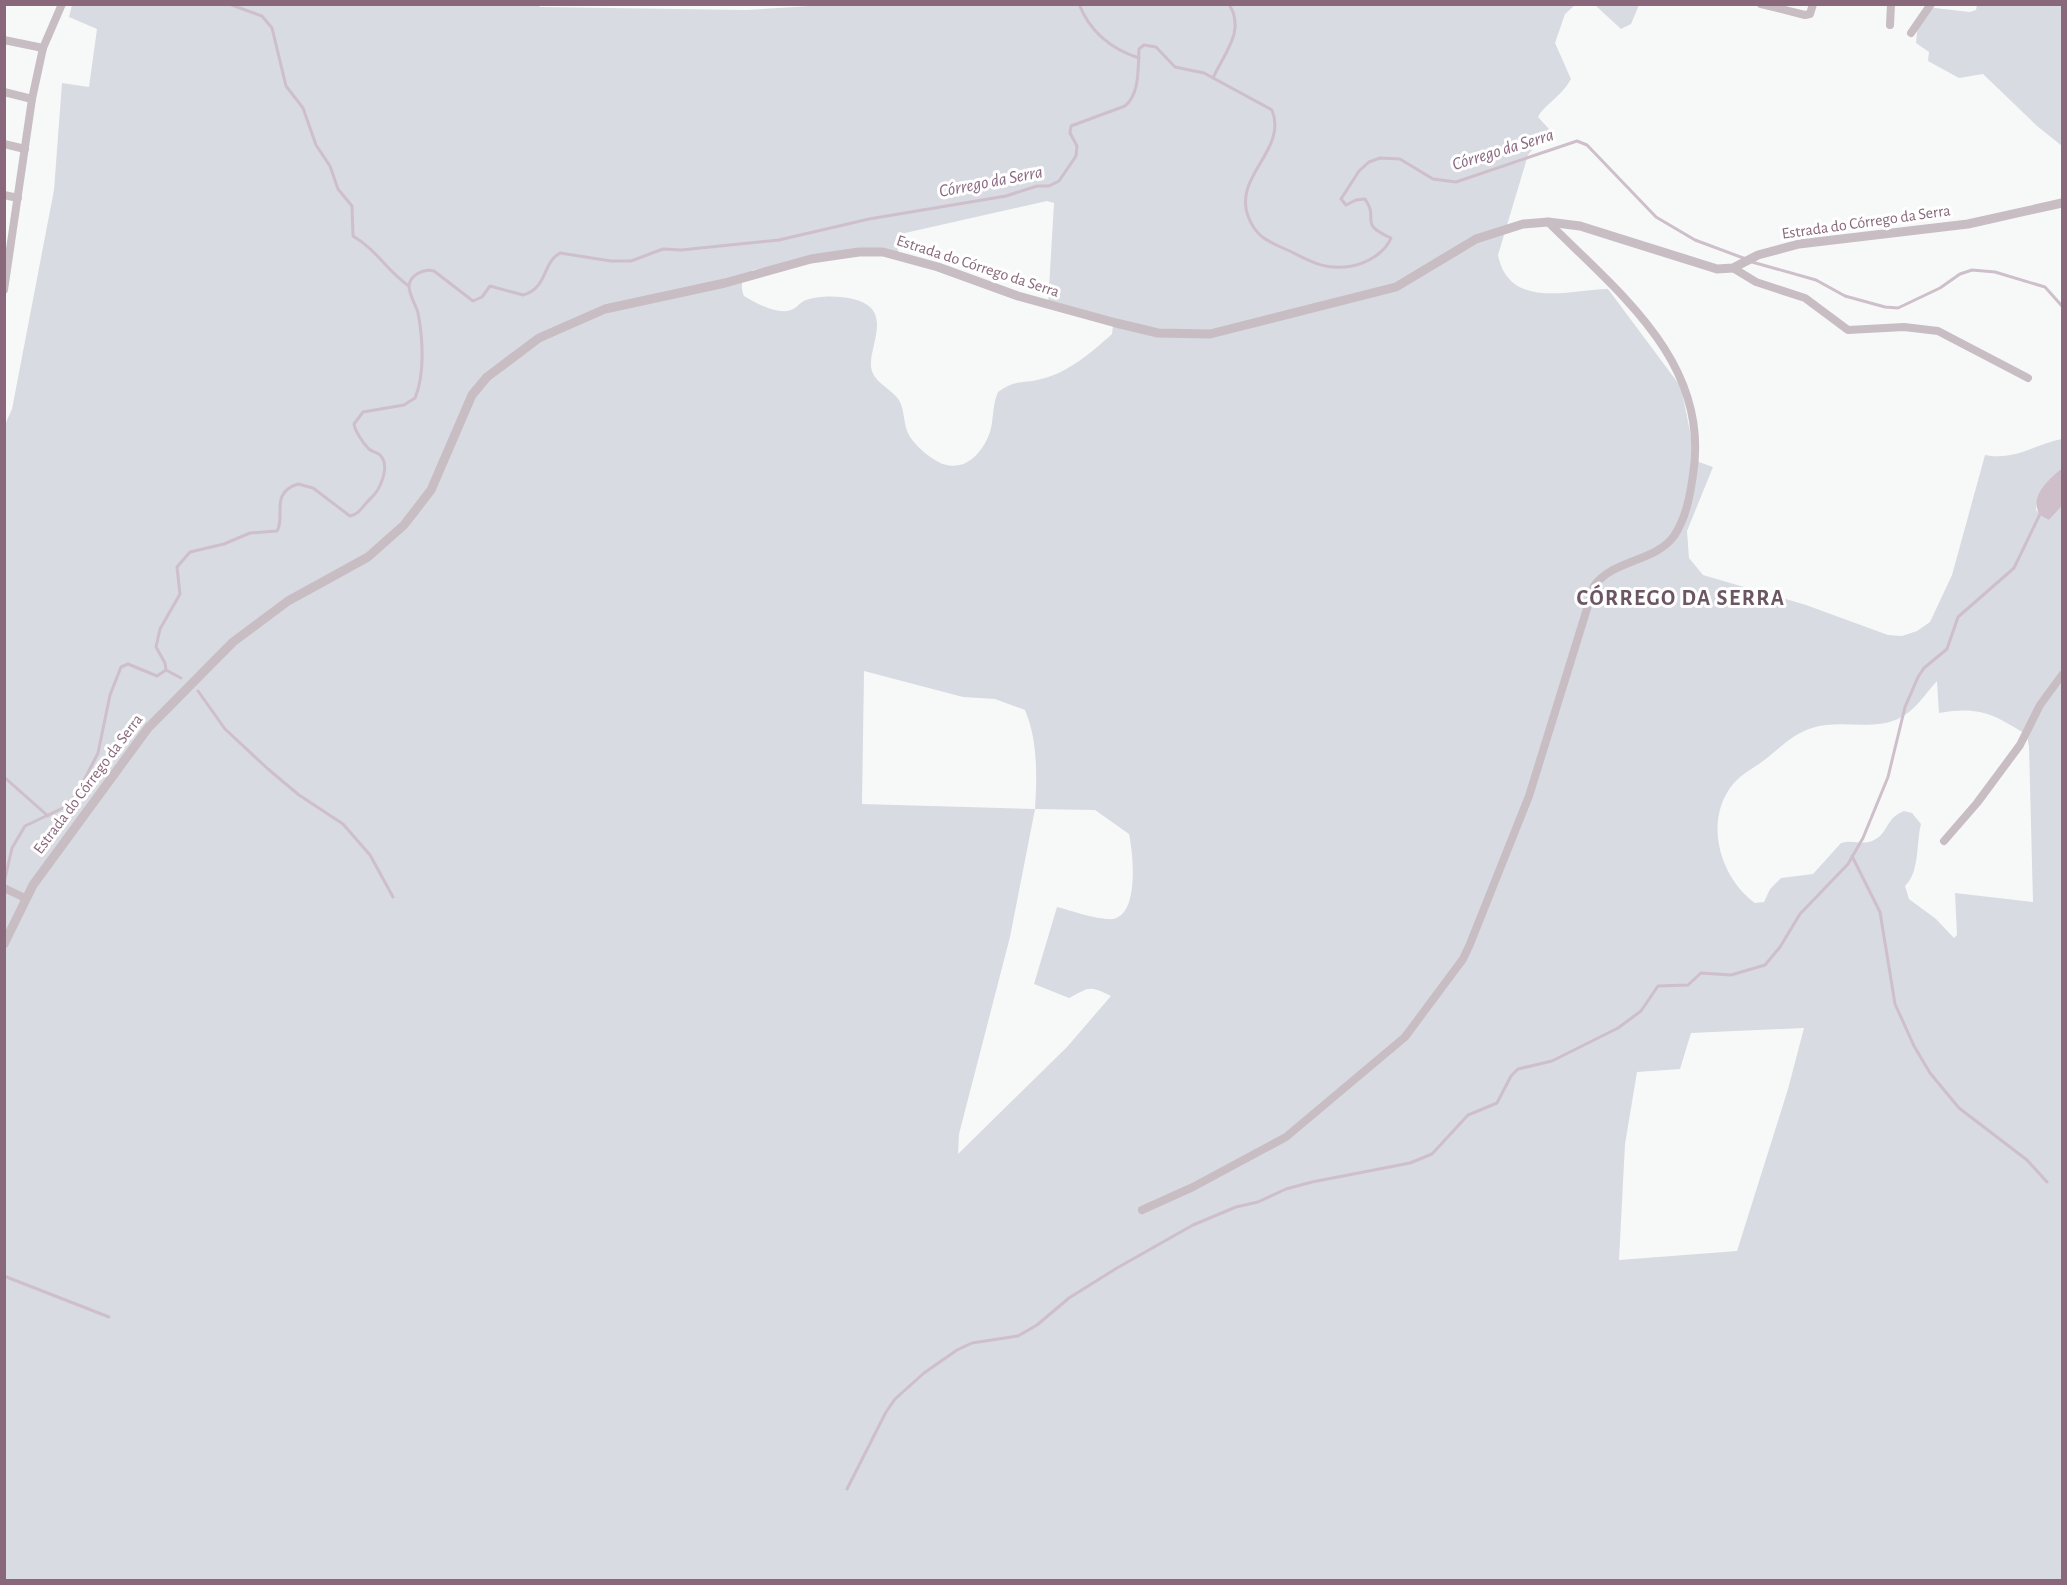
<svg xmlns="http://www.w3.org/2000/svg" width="2067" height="1585" viewBox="0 0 2067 1585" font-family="'Alegreya Sans',sans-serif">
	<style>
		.green { fill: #d8dbe1; fill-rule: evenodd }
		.water { fill: #cebfcb }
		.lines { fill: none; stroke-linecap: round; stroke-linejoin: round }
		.stream { stroke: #cebfcb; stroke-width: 3 }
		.minor { stroke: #c7bdc3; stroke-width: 8 }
		.tertiary { stroke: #c7bdc3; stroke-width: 9 }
		.labels { text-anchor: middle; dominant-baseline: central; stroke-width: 6; stroke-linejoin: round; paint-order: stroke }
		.street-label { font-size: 16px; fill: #88687a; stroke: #fff }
		.water-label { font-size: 18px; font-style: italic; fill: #8a6981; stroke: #fff }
		.district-label { font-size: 22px; font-weight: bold; letter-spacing: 1.5px; fill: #6d5663; stroke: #fff }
	</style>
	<rect width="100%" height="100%" fill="#f7f9f9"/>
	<g class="green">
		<path d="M 537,4 L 540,7 L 746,10 L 843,4 L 1575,5 L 1565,14 L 1555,43 L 1571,79 C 1562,96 1544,105 1538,117 L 1549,129 L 1528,155 L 1498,255 C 1509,310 1569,290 1608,289 L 1681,387 L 1696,461 L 1713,467 L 1687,531 L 1689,558 L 1703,575 L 1806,605 L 1888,635 L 1902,636 L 1917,631 L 1930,622 L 1952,575 L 1985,455 C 2015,461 2035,444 2062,439 L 2062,468 C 2051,479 2037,493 2036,510 L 2049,520 L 2062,506 L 2062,1580 L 5,1580 L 4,427 L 12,409 L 54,190 L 62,83 L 89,87 L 97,29 L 69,17 L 72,5 ZM 1047,201 L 1054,203 L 1048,305 L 1113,325 L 1112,334 C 1092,352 1068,373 1041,379 C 1022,384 1016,379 998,392 C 992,405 994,419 990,432 C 983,452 966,472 943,464 C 932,460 915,446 909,435 C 903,425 905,410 899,400 C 891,388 872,382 871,366 C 870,348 885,323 871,308 C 859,295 822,294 806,300 C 800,302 797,308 791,310 C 777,315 756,303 744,296 C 739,284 743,278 753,270 L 871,249 L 899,253 C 895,244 898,240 905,233 ZM 864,671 L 963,697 L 995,699 L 1025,710 C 1038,741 1037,776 1035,809 L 862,804 ZM 1937,681 L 1939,713 C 1980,706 1993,714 2027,735 L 2029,747 L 2033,902 L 1955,893 L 1957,935 L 1954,938 L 1936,919 L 1909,899 L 1905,886 C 1920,872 1916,843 1921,824 L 1912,813 L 1904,811 C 1885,818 1889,833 1874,840 C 1864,846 1852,839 1841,843 L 1813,874 L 1781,878 L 1770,889 L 1764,902 L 1755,903 C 1719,877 1703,819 1734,783 C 1744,772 1756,767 1767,758 C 1782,746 1793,734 1812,728 C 1840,719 1870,731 1898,719 C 1915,711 1925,694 1937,681 ZM 1035,809 L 1095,810 L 1129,834 C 1133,852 1141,923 1107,919 C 1091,918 1073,911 1057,907 L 1034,984 L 1069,998 C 1090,987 1089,985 1111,996 L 1067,1047 L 958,1154 L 959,1134 L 1010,937 ZM 1804,1028 L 1788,1089 L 1737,1251 L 1619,1260 L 1625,1144 L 1637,1072 L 1680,1069 L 1691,1033 Z"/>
		<path d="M 1595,5 L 1639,5 L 1631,24 L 1621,29 Z"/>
		<path d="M 1977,5 L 2062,5 L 2062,146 L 2037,126 L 1983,74 L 1959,78 L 1928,61 L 1929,52 L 1916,43 L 1918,21 L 1926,7 L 1970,12 L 1976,10 Z"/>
	</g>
	<path class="water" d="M 2062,468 L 2062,506 L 2049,520 L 2040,515 C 2028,496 2050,479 2062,468 Z"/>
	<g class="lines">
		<g class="stream">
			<path d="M 229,4 L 262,16 L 272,28 L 286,86 L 303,108 L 316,145 L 330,166 L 338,189 L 352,206 L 353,236 C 377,250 387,271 409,286"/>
			<path d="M 1079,4 C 1090,32 1111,49 1139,58"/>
			<path d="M 1213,78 C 1224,53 1246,31 1229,4"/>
			<path d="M 1752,262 L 1816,280 L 1845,296 L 1885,307 L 1898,308 L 1940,288 L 1960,274 L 1972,270 L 1995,272 L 2045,287 L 2062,306"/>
			<path d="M 166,670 L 165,663 L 156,647 L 160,629 L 180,594 L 177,567 L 190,552 L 224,544 L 250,533 L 277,531 C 286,517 269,493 298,484 L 313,488 L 350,516 C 360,514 364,504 371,498 C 380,490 391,466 380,455 C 377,452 371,452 368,448 C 363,443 355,431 354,424 L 363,412 L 404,405 L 415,398 C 425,374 423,339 418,313 C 416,305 409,295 409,286 C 410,275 424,268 434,271 L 473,301 L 482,297 L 490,286 L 523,295 C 548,288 542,263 560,253 L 611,261 L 631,261 L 663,249 L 681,250 L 779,240 L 869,219 L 1006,196 L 1037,186 L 1049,186 L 1059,181 L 1076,156 L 1077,146 L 1070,133 L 1071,126 L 1125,106 C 1140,94 1138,67 1139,49 L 1144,45 L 1156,47 L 1175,67 L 1204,73 L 1272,110 C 1288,150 1233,176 1248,216 C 1255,235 1265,240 1283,248 C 1310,260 1321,271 1352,266 C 1367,263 1385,253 1391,238 C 1357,223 1380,220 1365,199 L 1356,200 L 1346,205 L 1341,199 L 1359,171 L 1369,162 L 1380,158 L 1400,159 L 1433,179 L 1456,182 L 1577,141 L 1587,145 L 1656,217 L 1695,240 L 1746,259"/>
			<path d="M 166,670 L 181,678"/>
			<path d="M 198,691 L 225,729 L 268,769 L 299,795 L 343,824 L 370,855 L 393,897"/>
			<path d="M 4,777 L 48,816"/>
			<path d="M 1852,856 L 1880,912 L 1895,1004 L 1914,1046 L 1930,1073 L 1959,1108 L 2027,1160 L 2047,1182"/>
			<path d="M 4,883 L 12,848 L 25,826 L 63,808 L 77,794 L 98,753 L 110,695 L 121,667 L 128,664 L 157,676 L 166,670"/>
			<path d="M 4,1276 L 109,1317"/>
			<path d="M 847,1489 L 886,1412 L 895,1399 L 924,1373 L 957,1350 L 972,1343 L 1018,1336 L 1037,1325 L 1069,1298 L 1117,1268 L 1193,1225 L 1236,1207 L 1258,1202 L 1286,1189 L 1312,1182 L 1410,1163 L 1432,1154 L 1468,1115 L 1497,1103 L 1511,1076 L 1518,1069 L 1552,1061 L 1618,1028 L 1641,1011 L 1658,986 L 1688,985 L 1701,973 L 1731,975 L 1765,965 L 1780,947 L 1800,914 L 1848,864 L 1863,838 L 1888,777 L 1905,707 L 1918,677 L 1924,668 L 1947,649 L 1958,617 L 2014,568 L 2040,514"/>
		</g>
		<g class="minor">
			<path d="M 1761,4 L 1805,15 L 1810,14 L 1813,4"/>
			<path d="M 1890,25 L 1891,4"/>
			<path d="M 1911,33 L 1931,4"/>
			<path d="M 4,40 L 43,48"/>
			<path d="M 4,92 L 32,99"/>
			<path d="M 4,144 L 25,149"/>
			<path d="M 4,195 L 18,198"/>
			<path d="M 1733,268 L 1756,282 L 1805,298 L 1848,330 L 1904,327 L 1938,331 L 2028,378"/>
			<path d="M 4,290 L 32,99 L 43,48 L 62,4"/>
			<path d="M 1944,841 L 1977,803 L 2020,745 L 2040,705 L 2062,675"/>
			<path d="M 4,888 L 25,898"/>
			<path d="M 1142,1210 L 1193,1187 L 1286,1137 L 1405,1037 L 1463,959 L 1470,944 L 1529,796 L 1594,586 C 1614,559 1655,562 1674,536 C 1686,518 1690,496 1693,475 C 1711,363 1619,293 1548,222"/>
		</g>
		<path class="tertiary" d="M 4,944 L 33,885 L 148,728 L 233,642 L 288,601 L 368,557 L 404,525 L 431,490 L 472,395 L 487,377 L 539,338 L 605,309 L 725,283 L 811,259 L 859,252 L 883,252 L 938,267 L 1018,296 L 1116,323 L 1158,333 L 1210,334 L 1396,287 L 1476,239 L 1523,224 L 1548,222 L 1580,226 L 1717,269 L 1733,268 L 1758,255 L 1799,244 L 1968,224 L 2062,203"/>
	</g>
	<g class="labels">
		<g class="street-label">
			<text transform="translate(1866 222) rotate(-8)">Estrada do Córrego da Serra</text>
			<text transform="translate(978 266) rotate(18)">Estrada do Córrego da Serra</text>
			<text transform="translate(88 784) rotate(-53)">Estrada do Córrego da Serra</text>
		</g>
		<g class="water-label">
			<text transform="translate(1503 150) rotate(-17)">Córrego da Serra</text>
			<text transform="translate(991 182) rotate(-11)">Córrego da Serra</text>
		</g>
		<g class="district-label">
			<text x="1681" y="598">CÓRREGO DA SERRA</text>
		</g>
	</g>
	<rect width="2067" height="1585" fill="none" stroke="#88687a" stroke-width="12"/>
</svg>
